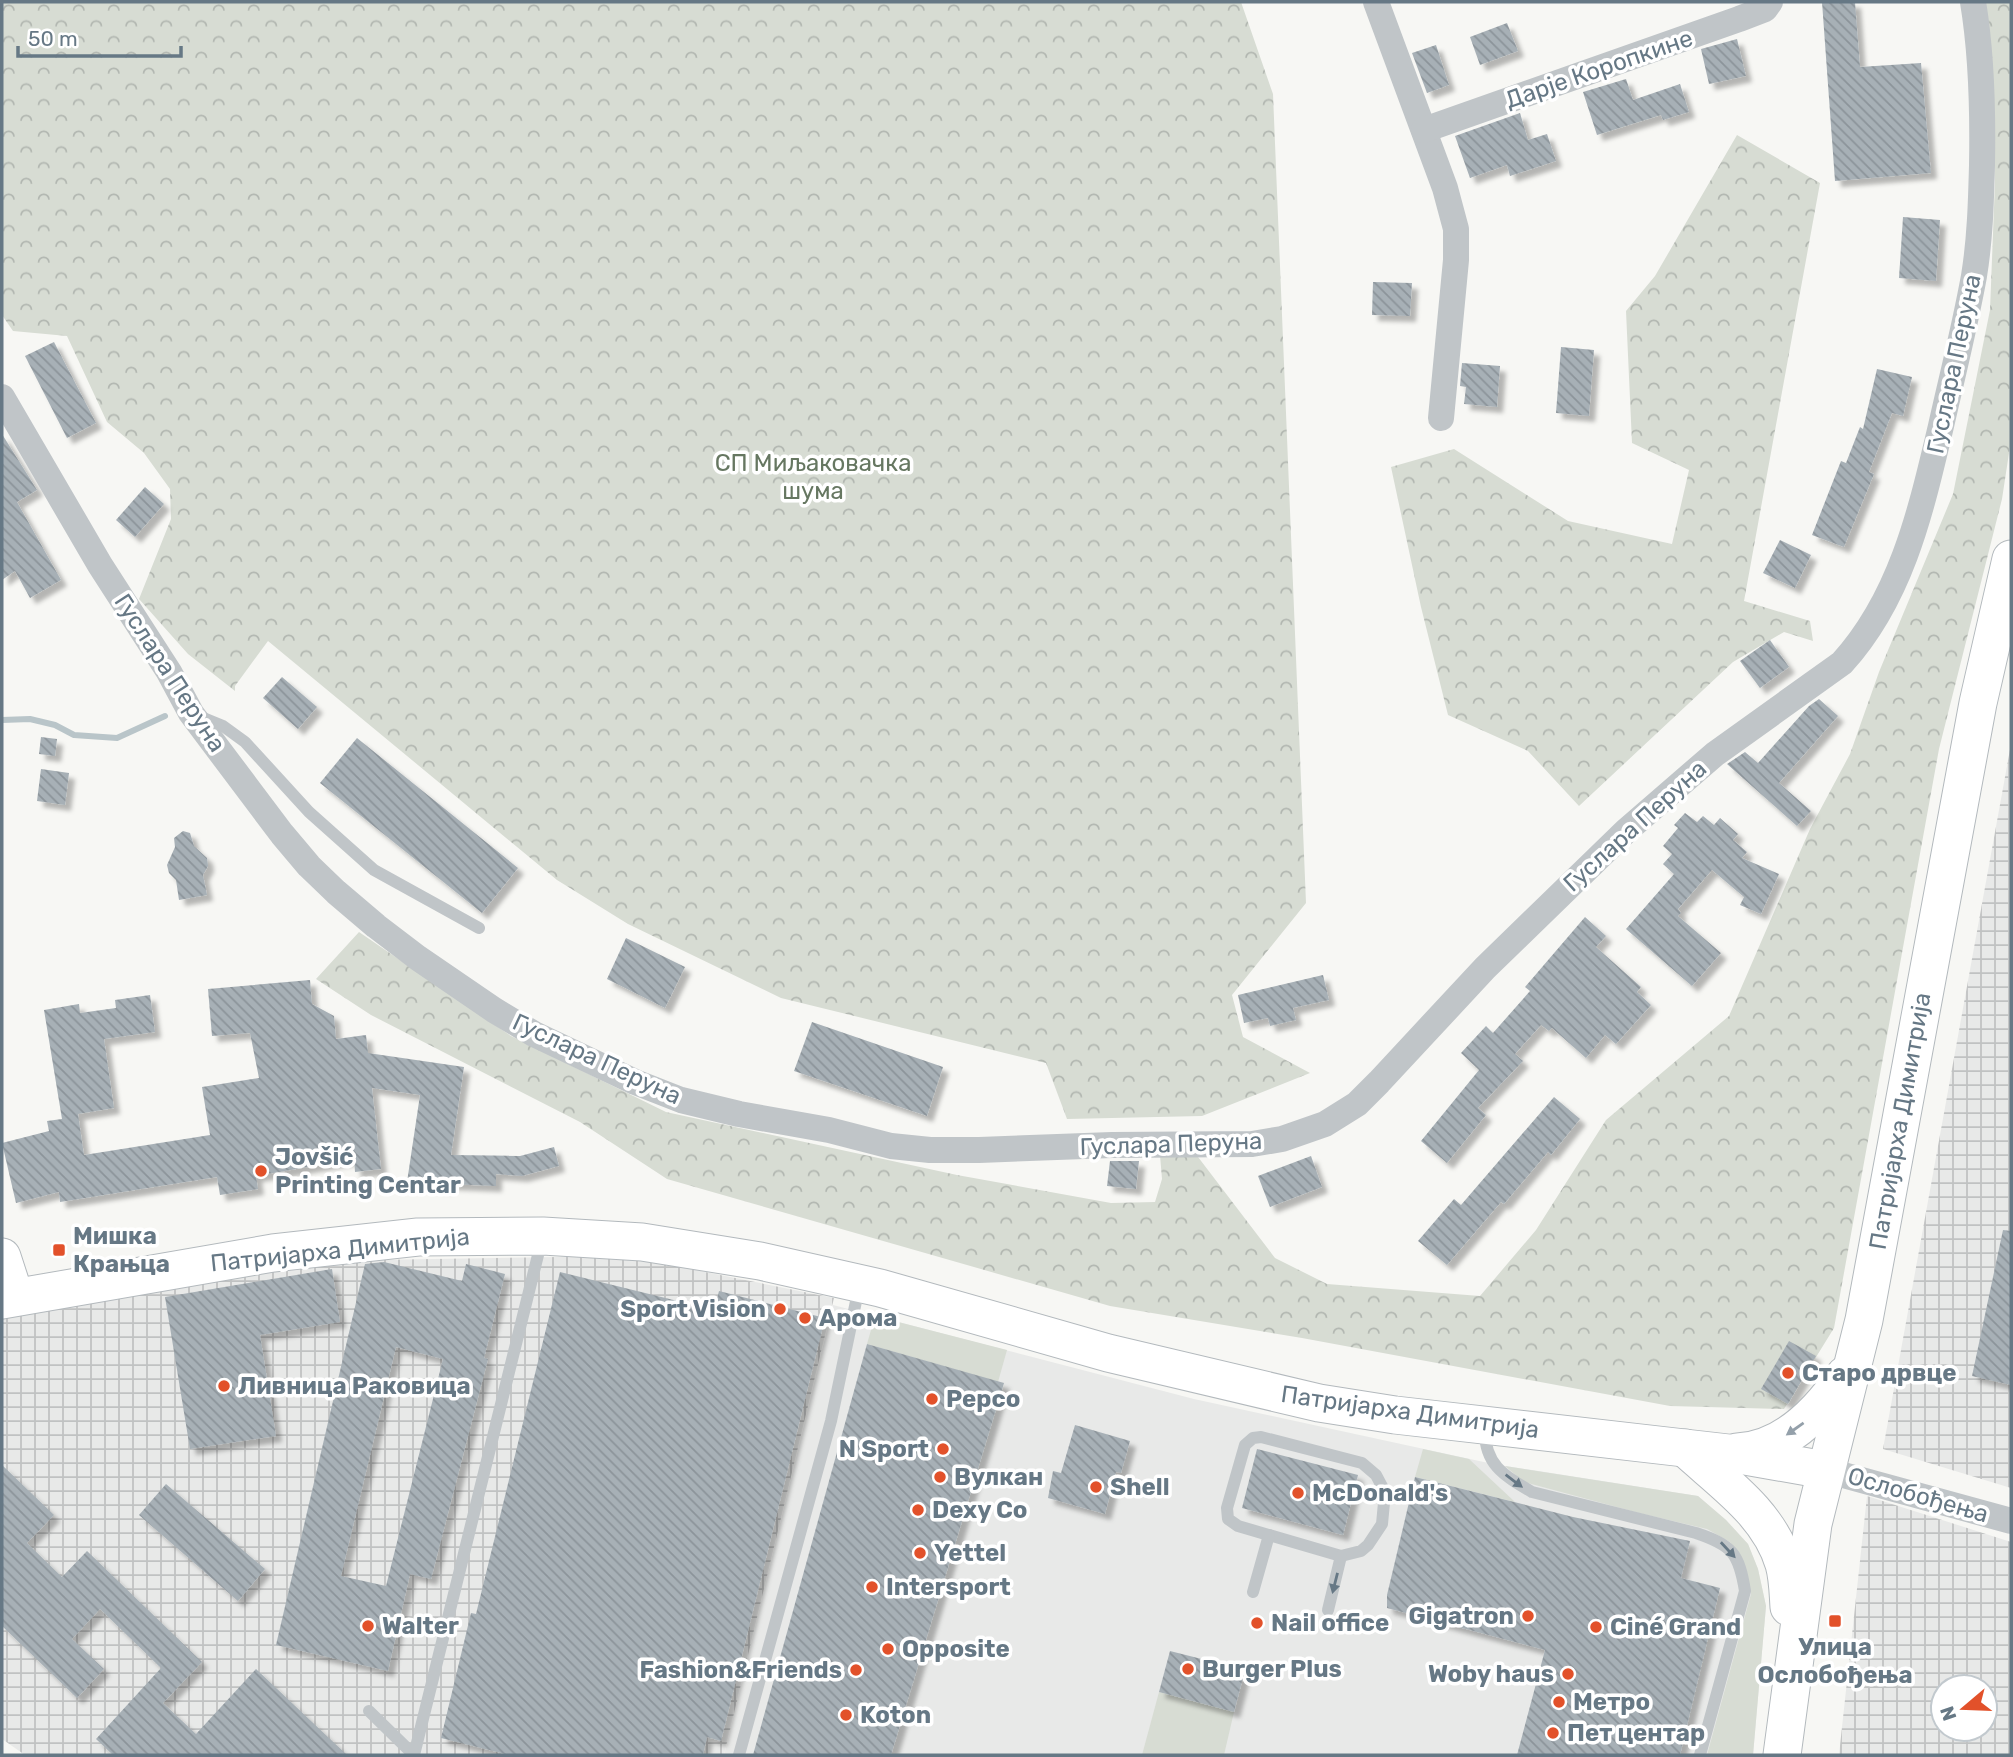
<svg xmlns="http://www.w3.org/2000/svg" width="2013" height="1757" viewBox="0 0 2013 1757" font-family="Rubik,sans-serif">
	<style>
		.built { fill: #e8e9e8 }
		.industrial { fill: url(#industrial-grid); fill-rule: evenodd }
		.green { fill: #d7dcd3 }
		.forest { fill: url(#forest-crowns) }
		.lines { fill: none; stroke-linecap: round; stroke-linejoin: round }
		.stream { stroke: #b9c5c9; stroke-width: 6 }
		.building { fill: url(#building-back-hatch); fill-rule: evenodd; filter: url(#shadow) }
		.secondary-casing { stroke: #b3b9bd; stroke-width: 39 }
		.service { stroke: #c0c5c8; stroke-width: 12 }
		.minor { stroke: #c0c5c8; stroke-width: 26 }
		.secondary { stroke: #fff; stroke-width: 37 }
		.oneway { fill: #94a0aa }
		.oneway2 { fill: #667885 }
		.poi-dot { fill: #e2512a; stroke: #fff; stroke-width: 2.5 }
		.labels { text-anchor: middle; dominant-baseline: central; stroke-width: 7; stroke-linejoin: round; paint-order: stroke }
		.street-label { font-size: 24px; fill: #667885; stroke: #fff }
		.park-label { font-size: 24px; fill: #667761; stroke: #fff }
		.poi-label { font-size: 24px; font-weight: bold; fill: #667885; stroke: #fff; text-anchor: start }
	</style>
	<defs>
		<pattern id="industrial-grid" width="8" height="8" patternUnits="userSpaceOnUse" patternTransform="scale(1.75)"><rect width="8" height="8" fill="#e8e9e8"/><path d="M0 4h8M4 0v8" fill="none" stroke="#c0c2c2"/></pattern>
		<pattern id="forest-crowns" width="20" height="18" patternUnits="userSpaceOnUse" patternTransform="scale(1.75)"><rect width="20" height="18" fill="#d7dcd3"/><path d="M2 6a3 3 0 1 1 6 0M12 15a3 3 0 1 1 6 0" fill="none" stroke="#b2b7b1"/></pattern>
		<pattern id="building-back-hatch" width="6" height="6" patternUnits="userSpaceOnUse" patternTransform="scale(1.75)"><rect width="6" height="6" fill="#a7b0b6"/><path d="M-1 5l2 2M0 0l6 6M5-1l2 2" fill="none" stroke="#8c949a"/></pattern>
		<filter id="shadow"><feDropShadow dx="6" dy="6" stdDeviation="2" flood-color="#0004"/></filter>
	</defs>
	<rect width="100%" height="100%" fill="#f7f7f4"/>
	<path class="built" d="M 833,1305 L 1194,1399 L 1493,1464 L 1698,1496 L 1726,1520 L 1748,1544 L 1758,1569 L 1766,1606 L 1753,1755 L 724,1755 Z"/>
	<g class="industrial">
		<path d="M 2011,744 L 2011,1488 L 1883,1449 Z"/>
		<path d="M 626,1256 L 834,1298 L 724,1755 L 25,1755 L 2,1739 L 2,1317 L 311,1261 Z"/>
		<path d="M 1867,1496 L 2011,1542 L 2011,1755 L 1839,1755 ZM 1943,1687 L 1985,1687 L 1985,1729 L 1943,1729 Z"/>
	</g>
	<g class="green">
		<path d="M 875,1316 L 1007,1350 L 998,1382 L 867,1344 Z"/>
		<path d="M 1423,1449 L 1469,1459 L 1515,1502 L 1415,1477 Z"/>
		<path d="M 1505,1466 L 1698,1496 L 1726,1520 L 1748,1544 L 1758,1569 L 1766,1606 L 1753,1755 L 1707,1755 L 1751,1594 L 1743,1562 L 1730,1542 L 1707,1529 L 1639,1513 L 1524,1482 Z"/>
		<path d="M 1159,1692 L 1234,1712 L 1224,1755 L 1142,1755 Z"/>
	</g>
	<g class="forest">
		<path d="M 2,2 L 1241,2 L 1273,94 L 1306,903 L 1232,995 L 1243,1037 L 1310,1073 L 1202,1116 L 1067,1119 L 1046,1063 L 781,998 L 628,924 L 557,880 L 268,641 L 235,686 L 235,691 L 188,654 L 139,599 L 171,519 L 170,489 L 144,453 L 107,422 L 67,336 L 13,331 L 2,315 Z"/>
		<path d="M 1978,2 L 2011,2 L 2011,440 L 2002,499 L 1939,749 L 1834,1328 L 1784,1409 L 1670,1406 L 1302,1338 L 1110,1306 L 667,1179 L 580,1122 L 371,1015 L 316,979 L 359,932 L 511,1036 L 666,1112 L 957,1175 L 1111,1203 L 1155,1202 L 1162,1179 L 1160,1155 L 1195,1153 L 1275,1258 L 1327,1284 L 1480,1296 L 1536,1230 L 1606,1120 L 1729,1016 L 1810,829 L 1850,754 L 1879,672 L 1953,494 L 1990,310 L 1995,182 L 1992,85 Z"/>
		<path d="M 1737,135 L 1820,183 L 1744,601 L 1810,621 L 1813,641 L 1784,632 L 1733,662 L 1579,806 L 1528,751 L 1448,715 L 1421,607 L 1391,467 L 1454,449 L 1568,521 L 1672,544 L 1689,470 L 1632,443 L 1626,311 L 1655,276 Z"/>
	</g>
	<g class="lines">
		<path class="stream" d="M 2,720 L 30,719 L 55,725 L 74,735 L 117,738 L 165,716"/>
	</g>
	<g class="building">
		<path d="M 1822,2 L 1855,2 L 1860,67 L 1921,63 L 1931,173 L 1835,181 Z"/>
		<path d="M 1507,23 L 1518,51 L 1480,65 L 1470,37 Z"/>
		<path d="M 1737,39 L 1746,76 L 1709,84 L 1701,49 Z"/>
		<path d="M 1436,45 L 1449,85 L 1427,93 L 1412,53 Z"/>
		<path d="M 1626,79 L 1633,100 L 1680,84 L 1689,112 L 1663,120 L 1661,115 L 1597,135 L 1583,92 Z"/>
		<path d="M 1520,113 L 1528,140 L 1547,134 L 1556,161 L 1510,176 L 1507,165 L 1470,178 L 1455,136 Z"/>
		<path d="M 1903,217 L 1940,220 L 1936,281 L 1899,278 Z"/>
		<path d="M 1373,282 L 1412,283 L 1410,316 L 1372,315 Z"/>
		<path d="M 54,342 L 96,423 L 67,438 L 25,356 Z"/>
		<path d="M 1561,347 L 1594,350 L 1589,416 L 1556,413 Z"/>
		<path d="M 1462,363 L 1500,366 L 1497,407 L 1464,404 L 1466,387 L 1460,386 Z"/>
		<path d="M 1877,369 L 1912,377 L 1903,416 L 1892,413 L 1869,472 L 1874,474 L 1844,547 L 1812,535 L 1841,461 L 1846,463 L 1860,427 L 1863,429 Z"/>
		<path d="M 2,434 L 37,490 L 17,502 L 61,580 L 30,598 L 15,571 L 2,580 Z"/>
		<path d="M 145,487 L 164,504 L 135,537 L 116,520 Z"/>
		<path d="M 1780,540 L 1811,555 L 1795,588 L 1763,573 Z"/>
		<path d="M 1770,640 L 1789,667 L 1760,688 L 1740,661 Z"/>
		<path d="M 282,677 L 317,707 L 298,729 L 263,698 Z"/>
		<path d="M 1819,699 L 1838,716 L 1779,783 L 1811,811 L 1797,826 L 1727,764 L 1745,752 L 1758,763 L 1809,706 Z"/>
		<path d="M 41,737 L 57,739 L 55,756 L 39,754 Z"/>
		<path d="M 357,738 L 518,868 L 482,913 L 320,783 Z"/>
		<path d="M 41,769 L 69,773 L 65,805 L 37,801 Z"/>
		<path d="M 1685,813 L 1697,822 L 1703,816 L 1714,825 L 1720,818 L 1738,834 L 1733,840 L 1747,852 L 1742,858 L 1779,874 L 1761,914 L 1740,905 L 1744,897 L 1712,870 L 1678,909 L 1681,913 L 1678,916 L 1721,953 L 1692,986 L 1626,929 L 1674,874 L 1663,864 L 1672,854 L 1663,846 L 1678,828 L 1674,825 Z"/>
		<path d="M 183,831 L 190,833 L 194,846 L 207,858 L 208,866 L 203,875 L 207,895 L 179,900 L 176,880 L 169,873 L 167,865 L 175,847 L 174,838 Z"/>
		<path d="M 1585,917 L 1606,936 L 1596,947 L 1641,987 L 1637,992 L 1651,1005 L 1616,1044 L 1605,1035 L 1586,1058 L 1552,1028 L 1549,1031 L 1541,1025 L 1515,1054 L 1523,1061 L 1478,1108 L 1486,1115 L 1447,1163 L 1421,1141 L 1479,1070 L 1461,1053 L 1486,1026 L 1493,1033 L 1530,991 L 1525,987 Z"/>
		<path d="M 626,938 L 685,967 L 665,1008 L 607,979 Z"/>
		<path d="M 1323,975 L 1329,1000 L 1293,1008 L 1296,1020 L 1270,1026 L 1268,1018 L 1244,1023 L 1238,995 Z"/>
		<path d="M 310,980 L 312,1004 L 334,1016 L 336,1039 L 366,1035 L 368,1053 L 464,1067 L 451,1155 L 520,1156 L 554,1147 L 559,1166 L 522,1176 L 496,1174 L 496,1186 L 447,1184 L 446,1188 L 407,1182 L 420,1095 L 372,1088 L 381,1169 L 355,1172 L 354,1159 L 256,1176 L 258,1189 L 220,1195 L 217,1177 L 60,1202 L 59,1192 L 16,1203 L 2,1143 L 49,1131 L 47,1121 L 62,1119 L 44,1010 L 79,1004 L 80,1013 L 116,1008 L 115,1000 L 150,995 L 155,1032 L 104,1039 L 114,1108 L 78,1114 L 84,1155 L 210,1135 L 202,1087 L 259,1078 L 250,1033 L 212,1036 L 208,989 Z"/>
		<path d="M 812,1022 L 943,1067 L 927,1116 L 794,1071 Z"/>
		<path d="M 1554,1097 L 1580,1119 L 1551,1155 L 1548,1152 L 1504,1204 L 1501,1202 L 1447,1265 L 1418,1241 L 1454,1199 L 1461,1205 Z"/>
		<path d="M 1311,1156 L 1322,1187 L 1270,1207 L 1258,1176 Z"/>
		<path d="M 1110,1161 L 1139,1161 L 1136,1189 L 1107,1186 Z"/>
		<path d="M 2003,1230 L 2011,1231 L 2011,1385 L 1972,1376 Z"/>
		<path d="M 384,1262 L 462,1281 L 466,1264 L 505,1274 L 484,1358 L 488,1359 L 431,1579 L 410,1574 L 388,1671 L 276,1645 L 365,1264 ZM 396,1347 L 443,1359 L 386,1586 L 341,1576 Z"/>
		<path d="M 332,1269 L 340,1322 L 260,1335 L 276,1436 L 190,1449 L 165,1297 Z"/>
		<path d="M 560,1272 L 714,1310 L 719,1291 L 825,1318 L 721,1741 L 707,1737 L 703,1755 L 509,1755 L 441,1738 L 471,1613 L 476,1614 Z"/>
		<path d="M 1789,1341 L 1816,1356 L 1788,1404 L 1761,1389 Z"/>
		<path d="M 867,1344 L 1004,1383 L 891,1755 L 753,1755 Z"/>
		<path d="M 1075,1425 L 1130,1441 L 1121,1473 L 1116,1472 L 1105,1514 L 1048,1498 L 1053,1471 L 1061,1473 Z"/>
		<path d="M 1257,1449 L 1358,1475 L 1343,1535 L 1242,1508 Z"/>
		<path d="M 2,1465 L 54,1515 L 27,1543 L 62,1577 L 87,1551 L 202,1662 L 163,1703 L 196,1734 L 256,1669 L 347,1755 L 113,1755 L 96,1739 L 161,1668 L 100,1609 L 72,1639 L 104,1669 L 77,1698 L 2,1626 Z"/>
		<path d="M 1415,1477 L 1573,1517 L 1690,1541 L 1681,1578 L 1720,1588 L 1680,1755 L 1517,1755 L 1545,1650 L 1387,1608 L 1387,1595 Z"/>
		<path d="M 166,1484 L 265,1569 L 238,1601 L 139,1515 Z"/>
		<path d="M 1170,1651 L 1245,1670 L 1234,1712 L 1159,1692 Z"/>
	</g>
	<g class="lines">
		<g class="secondary-casing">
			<g id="secondary">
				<path d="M 2,1257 L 15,1297"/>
				<path d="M 2,1300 L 273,1253 L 418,1237 L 543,1236 L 642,1242 L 760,1261 L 880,1288 L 1108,1353 L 1319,1403 L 1395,1415 L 1728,1453 L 1825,1470"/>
				<path d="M 1685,1448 C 1722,1482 1769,1513 1784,1564 C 1788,1578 1788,1593 1789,1607"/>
				<path d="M 1737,1452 C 1784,1450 1820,1412 1845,1375"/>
				<path d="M 1782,1755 L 1813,1524 L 1864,1320 L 1978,703 L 2011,559"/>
			</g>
		</g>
		<g class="service">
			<path d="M 201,717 L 223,726 L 245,742 L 309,812 L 374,870 L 479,928"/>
			<path d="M 1485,1429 C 1484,1464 1503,1475 1532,1492 L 1696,1533 C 1732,1545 1739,1553 1745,1591 L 1700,1755"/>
			<path d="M 1261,1437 L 1362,1463 L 1376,1475 L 1385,1492 L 1382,1524 L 1368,1545 L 1361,1551 L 1341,1556 L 1238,1526 L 1228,1519 L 1227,1508 L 1245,1445 L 1253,1438 Z"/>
			<path d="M 1253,1592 L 1269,1535"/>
			<path d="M 1328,1610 L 1341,1556"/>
			<path d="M 369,1711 L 414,1755"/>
			<path d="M 414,1755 L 542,1239"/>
			<path d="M 739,1755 L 831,1421 L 859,1287"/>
		</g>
		<g class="minor">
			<path d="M 1376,2 L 1445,188 L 1456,229 L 1456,260 L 1441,418"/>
			<path d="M 1424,130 L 1739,19 L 1765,9 L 1770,2"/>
			<path d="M 2,397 L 100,565 L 169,672 L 191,713 L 282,834 L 309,866 L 336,892 L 376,926 L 418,958 L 494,1010 L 534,1034 L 635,1082 L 681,1100 L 739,1114 L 829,1130 L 891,1146 L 930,1150 L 979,1150 L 1112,1145 L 1252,1144 L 1282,1139 L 1325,1124 L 1357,1104 L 1379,1082 L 1485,968 L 1626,831 L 1715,754 L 1842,663 C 1902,597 1921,510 1941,426 C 1952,377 1965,326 1974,276 C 1980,239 1981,203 1982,165 C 1983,110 1982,56 1973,2"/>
			<path d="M 1825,1470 L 2011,1521"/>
		</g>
		<use href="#secondary" class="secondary"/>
	</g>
	<defs><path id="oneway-solid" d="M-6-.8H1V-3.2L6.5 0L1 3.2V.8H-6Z" transform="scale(1.75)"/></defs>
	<use class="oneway" href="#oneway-solid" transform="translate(1795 1429) rotate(145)"/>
	<g class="oneway2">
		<use href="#oneway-solid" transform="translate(1514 1481) rotate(37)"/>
		<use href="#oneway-solid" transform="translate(1728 1550) rotate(47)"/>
		<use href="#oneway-solid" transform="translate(1335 1583) rotate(104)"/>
	</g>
	<g class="poi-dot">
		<circle cx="261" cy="1171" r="7"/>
		<rect x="52" y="1243" width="14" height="14" rx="3.5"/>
		<circle cx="780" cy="1309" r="7"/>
		<circle cx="805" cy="1318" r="7"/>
		<circle cx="1788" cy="1373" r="7"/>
		<circle cx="224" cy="1386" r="7"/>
		<circle cx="932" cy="1399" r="7"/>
		<circle cx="943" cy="1449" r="7"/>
		<circle cx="940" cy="1477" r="7"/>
		<circle cx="1096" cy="1487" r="7"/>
		<circle cx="1298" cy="1493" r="7"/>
		<circle cx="918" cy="1510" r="7"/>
		<circle cx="920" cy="1553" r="7"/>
		<circle cx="872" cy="1587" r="7"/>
		<circle cx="1528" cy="1616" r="7"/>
		<rect x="1828" y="1614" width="14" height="14" rx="3.5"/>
		<circle cx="1257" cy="1623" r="7"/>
		<circle cx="368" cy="1626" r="7"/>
		<circle cx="1596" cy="1627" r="7"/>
		<circle cx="888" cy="1649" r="7"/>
		<circle cx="1188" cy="1669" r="7"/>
		<circle cx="856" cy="1670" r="7"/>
		<circle cx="1568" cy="1674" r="7"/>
		<circle cx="1559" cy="1702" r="7"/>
		<circle cx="846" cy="1715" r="7"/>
		<circle cx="1553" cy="1733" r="7"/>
	</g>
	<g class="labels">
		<g class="street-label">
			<text transform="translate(1599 69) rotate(-19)">Дарје Коропкине</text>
			<text transform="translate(1954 364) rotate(-78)">Гуслара Перуна</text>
			<text transform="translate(170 673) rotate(57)">Гуслара Перуна</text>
			<text transform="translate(1635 826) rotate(-42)">Гуслара Перуна</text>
			<text transform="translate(597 1059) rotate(25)">Гуслара Перуна</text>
			<text transform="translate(1900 1121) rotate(-80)">Патријарха Димитрија</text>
			<text transform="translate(1171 1144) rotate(-2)">Гуслара Перуна</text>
			<text transform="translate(340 1250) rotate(-6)">Патријарха Димитрија</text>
			<text transform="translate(1410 1412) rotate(8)">Патријарха Димитрија</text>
			<text transform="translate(1918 1495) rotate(16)">Ослобођења</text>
		</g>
		<g class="park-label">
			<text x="813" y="463">СП Миљаковачка<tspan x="813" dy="28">шума</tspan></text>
		</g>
		<g class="poi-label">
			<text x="275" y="1157">Jovšić<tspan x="275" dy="28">Printing Centar</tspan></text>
			<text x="73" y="1236">Мишка<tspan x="73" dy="28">Крањца</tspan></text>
			<text x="766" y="1309" text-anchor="end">Sport Vision</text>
			<text x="819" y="1318">Арома</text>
			<text x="1802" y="1373">Старо дрвце</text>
			<text x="238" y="1386">Ливница Раковица</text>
			<text x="946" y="1399">Pepco</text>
			<text x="929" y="1449" text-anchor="end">N Sport</text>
			<text x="954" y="1477">Вулкан</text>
			<text x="1110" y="1487">Shell</text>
			<text x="1312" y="1493">McDonald's</text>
			<text x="932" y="1510">Dexy Co</text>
			<text x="934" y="1553">Yettel</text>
			<text x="886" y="1587">Intersport</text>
			<text x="1514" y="1616" text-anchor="end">Gigatron</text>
			<text x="1271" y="1623">Nail office</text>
			<text x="382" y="1626">Walter</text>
			<text x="1610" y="1627">Ciné Grand</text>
			<text x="1835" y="1647" text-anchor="middle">Улица<tspan x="1835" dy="28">Ослобођења</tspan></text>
			<text x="902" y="1649">Opposite</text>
			<text x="1202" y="1669">Burger Plus</text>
			<text x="842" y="1670" text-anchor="end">Fashion&amp;Friends</text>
			<text x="1554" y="1674" text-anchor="end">Woby haus</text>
			<text x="1573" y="1702">Метро</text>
			<text x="860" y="1715">Koton</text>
			<text x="1567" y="1733">Пет центар</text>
		</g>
	</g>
	<rect width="2013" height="1757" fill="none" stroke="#667885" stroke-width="7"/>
	<g transform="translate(1964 1708) rotate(251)"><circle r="33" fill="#ffffff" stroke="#c2c9ce" stroke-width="2"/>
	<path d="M0-5L12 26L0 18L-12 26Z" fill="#e2512a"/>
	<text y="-10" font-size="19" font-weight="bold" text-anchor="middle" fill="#667885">N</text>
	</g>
	<path d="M18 46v10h163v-10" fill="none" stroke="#667885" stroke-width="3.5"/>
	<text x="28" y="46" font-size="21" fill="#667885" stroke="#ffffff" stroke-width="5" paint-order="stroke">50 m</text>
</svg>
